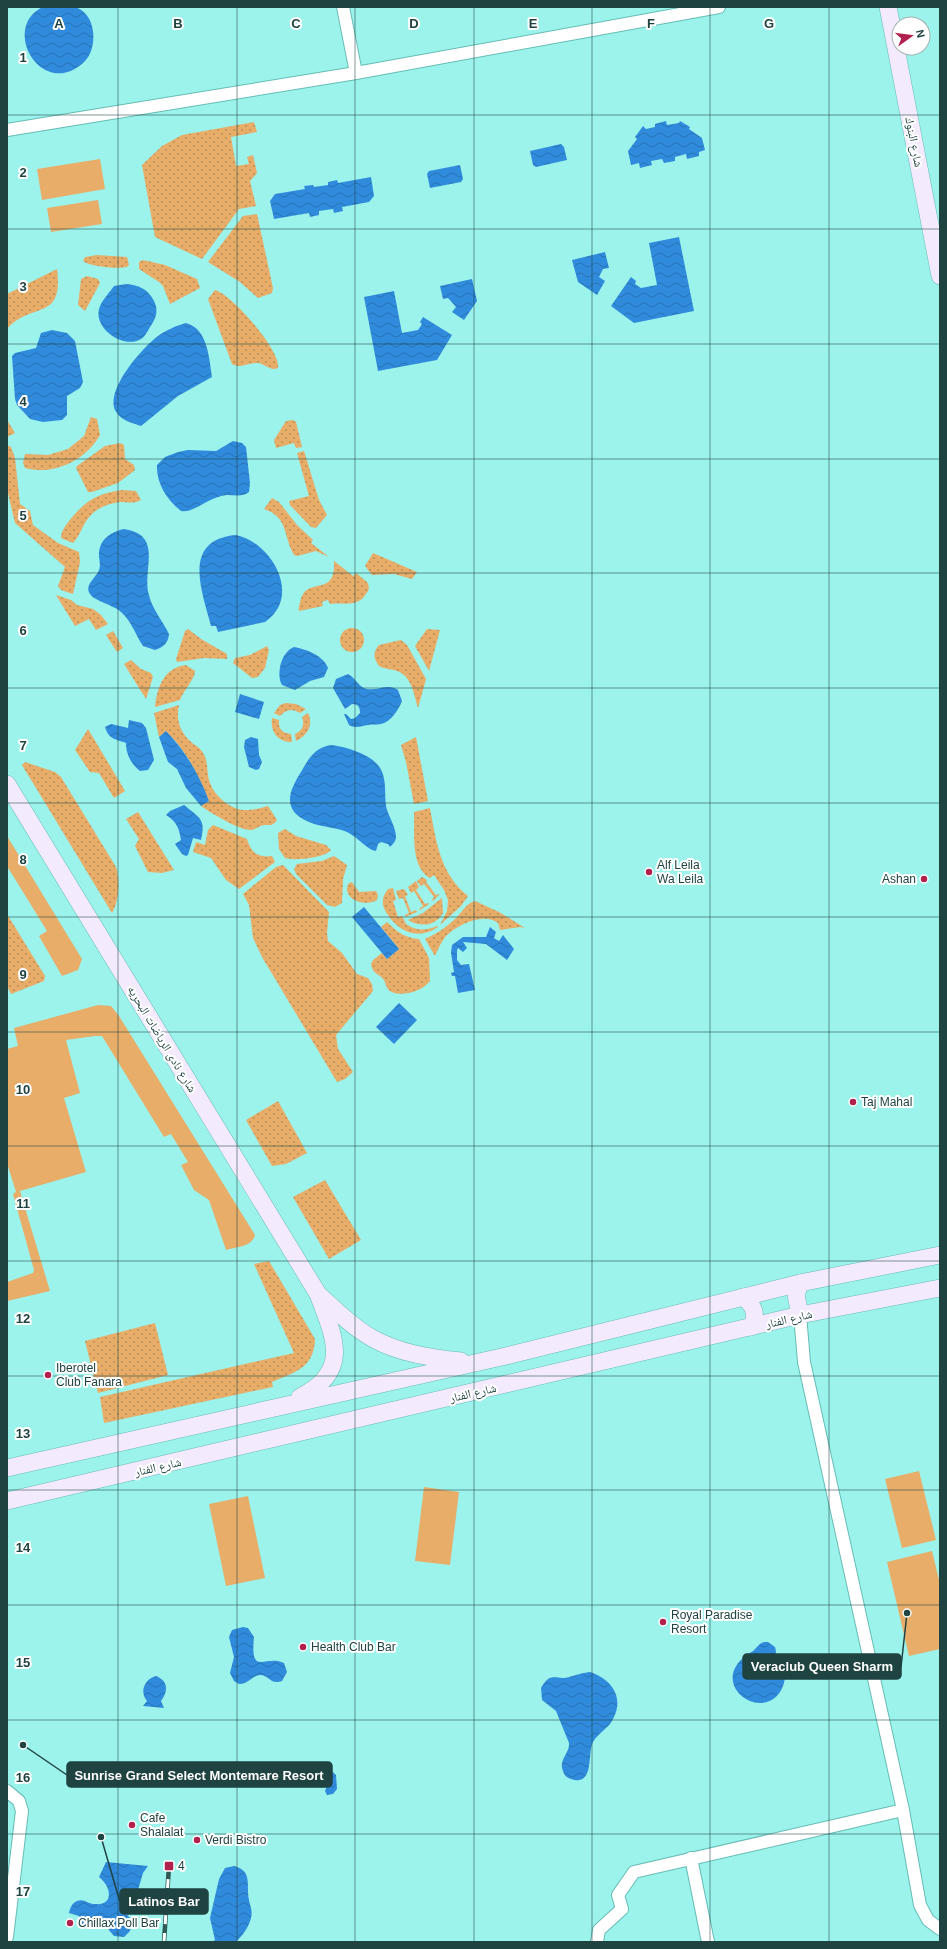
<svg xmlns="http://www.w3.org/2000/svg" width="947" height="1949" viewBox="0 0 947 1949" font-family="Arial,'Noto Naskh Arabic',sans-serif">
	<style>
		.grass { fill: url(#grass-dots) }
		.garden { fill: #e8ad68 }
		.water { fill: url(#water-waves) }
		.lines { fill: none; stroke-linecap: round; stroke-linejoin: round }
		.minor-casing { stroke: #66bcb6; stroke-width: 14 }
		.secondary-casing { stroke: #66bcb6; stroke-width: 18 }
		.minor { stroke: #fff; stroke-width: 12 }
		.secondary { stroke: #f4eafd; stroke-width: 17 }
		.rail-casing { stroke: #2f5956; stroke-width: 4.5 }
		.rail { stroke: #fff; stroke-width: 3; stroke-dasharray: 9; stroke-linecap: butt }
		.grid { fill: none; stroke: #1f4341; stroke-width: 1; stroke-opacity: 0.55 }
		.poi-dot { fill: #b2214d; stroke: #fff; stroke-width: 1.5 }
		.labels { text-anchor: middle; dominant-baseline: central; stroke-width: 4; stroke-linejoin: round; paint-order: stroke }
		.street-label { font-size: 12px; fill: #1f4341; stroke: #fff }
		.poi-label { font-size: 12px; fill: #1f4341; stroke: #fff; text-anchor: start }
		.grid-label { font-size: 13px; text-anchor: middle; font-weight: bold; fill: #1f4341; stroke: #fff; stroke-width: 4; stroke-linejoin: round; paint-order: stroke }
		.leader { fill: none; stroke: #1f4341; stroke-width: 1.5 }
		.callout-dot { fill: #1f4341; stroke: #fff; stroke-width: 1.5 }
		.callout { fill: #1f4341; stroke: #1f4341; stroke-width: 1.5 }
		.callout-label { font-size: 13px; text-anchor: middle; font-weight: bold; fill: #fff }
	</style>
	<defs>
		<pattern id="grass-dots" width="8" height="8" patternUnits="userSpaceOnUse"><rect width="8" height="8" fill="#e8ad68"/><path d="M2 2h.1M6 6h.1" fill="none" stroke="#bb8e57" stroke-width="1.8" stroke-linecap="round"/></pattern>
		<pattern id="water-waves" width="16" height="10" patternUnits="userSpaceOnUse"><rect width="16" height="10" fill="#308bdc"/><path d="M0 5q4-4 8 0t8 0" fill="none" stroke="#2873b4"/></pattern>
	</defs>
	<rect width="100%" height="100%" fill="#9cf3ec"/>
	<g class="grass">
		<path d="M 254,122 L 257,132 L 231,137 L 236,166 L 249,164 L 247,157 L 253,155 L 257,173 L 250,181 L 256,206 L 239,209 L 202,259 L 155,237 L 142,165 L 162,146 L 182,135 Z"/>
		<path d="M 257,214 L 273,288 L 272,293 L 258,298 L 240,282 L 208,262 L 243,216 Z"/>
		<path d="M 97,255 L 127,257 L 129,265 L 127,267 C 118,269 90,267 83,261 L 85,257 Z"/>
		<path d="M 143,260 L 165,265 L 197,279 L 200,288 L 170,304 L 163,286 L 159,282 L 139,269 L 139,262 Z"/>
		<path d="M 57,269 C 64,322 32,301 7,329 L 7,294 Z"/>
		<path d="M 87,276 L 98,279 L 100,283 L 85,311 L 78,305 L 81,279 Z"/>
		<path d="M 215,290 C 231,294 281,350 278,368 C 270,372 265,363 257,363 C 247,363 241,369 232,364 L 208,299 Z"/>
		<path d="M 91,417 L 97,419 L 100,435 C 86,460 54,476 25,468 L 23,463 L 25,454 L 48,455 L 68,449 L 84,436 Z"/>
		<path d="M 7,420 L 15,433 L 7,437 Z"/>
		<path d="M 293,420 L 296,422 L 302,447 L 296,448 L 294,443 L 276,448 L 274,440 L 286,421 Z"/>
		<path d="M 120,443 L 124,445 L 125,459 L 134,465 L 135,470 L 118,483 L 92,492 L 88,492 L 76,468 L 77,466 L 105,446 Z"/>
		<path d="M 7,445 L 11,447 L 15,458 L 20,504 L 30,511 L 33,525 L 58,543 L 79,552 L 80,562 L 73,594 L 61,590 L 58,586 L 65,567 L 15,523 L 7,489 Z"/>
		<path d="M 304,451 L 319,500 L 327,515 L 316,528 L 311,527 L 290,505 L 289,501 L 309,496 L 297,453 Z"/>
		<path d="M 122,490 L 136,491 L 141,500 C 134,504 128,502 120,502 C 111,503 99,507 92,514 C 83,522 81,535 73,543 L 61,538 C 61,532 65,526 69,521 C 85,501 96,494 122,490 Z"/>
		<path d="M 272,498 L 279,502 L 297,525 L 313,540 L 311,543 L 329,557 L 316,551 L 297,556 L 294,555 C 283,537 289,517 264,509 Z"/>
		<path d="M 373,553 L 417,572 L 412,579 L 394,574 L 372,575 L 365,566 Z"/>
		<path d="M 334,561 L 353,576 L 356,573 L 367,582 C 370,587 369,590 366,594 C 357,608 344,602 330,604 L 328,600 L 322,602 L 323,606 L 299,611 C 298,607 300,603 301,599 C 308,576 336,598 334,561 Z"/>
		<path d="M 56,595 L 71,600 L 77,605 L 93,609 L 101,615 L 108,624 L 96,630 L 89,619 L 75,626 Z"/>
		<circle cx="352" cy="640" r="12"/>
		<path d="M 188,629 L 201,639 L 227,654 L 227,659 L 204,658 L 177,662 L 176,659 L 185,631 Z"/>
		<path d="M 427,629 L 440,630 L 429,671 L 415,646 Z"/>
		<path d="M 113,631 L 123,648 L 117,652 L 106,635 Z"/>
		<path d="M 401,640 L 407,645 L 426,679 L 418,708 C 414,695 412,676 397,671 C 391,669 384,669 379,666 C 373,658 373,652 379,645 Z"/>
		<path d="M 267,646 L 269,650 L 265,668 L 258,677 L 252,678 L 233,663 L 235,658 L 250,655 Z"/>
		<path d="M 131,660 L 141,669 L 151,673 L 153,677 L 146,699 L 124,664 Z"/>
		<path d="M 186,665 L 195,671 C 195,679 183,691 180,700 L 155,707 C 157,687 164,668 186,665 Z"/>
		<path d="M 286,703 L 296,704 L 306,709 L 300,713 C 292,708 286,709 280,716 L 274,713 L 280,705 Z"/>
		<path d="M 179,705 C 176,718 179,731 190,741 C 194,745 200,747 203,753 C 209,762 206,773 210,783 C 215,797 232,811 247,810 C 254,810 261,808 268,806 L 277,820 C 273,826 270,825 264,825 C 259,826 256,829 252,830 C 240,831 211,813 201,806 L 209,801 C 197,773 188,753 166,731 L 159,737 L 154,713 Z"/>
		<path d="M 308,713 C 314,725 307,736 296,741 L 295,734 C 302,731 305,725 302,717 Z"/>
		<path d="M 272,718 L 279,720 C 278,729 282,733 291,734 L 292,742 C 278,742 270,732 272,718 Z"/>
		<path d="M 88,729 L 125,791 L 114,798 L 99,773 L 90,772 L 75,750 Z"/>
		<path d="M 416,737 L 428,801 L 414,804 L 406,762 L 401,745 Z"/>
		<path d="M 25,762 L 55,772 L 61,777 L 116,867 C 120,879 119,902 112,913 L 22,765 Z"/>
		<path d="M 430,808 C 436,841 440,874 468,896 L 461,906 L 440,925 L 447,911 L 448,900 L 444,890 L 434,875 L 430,878 C 410,867 415,833 414,812 Z"/>
		<path d="M 138,812 L 174,870 L 162,873 L 148,872 L 135,846 L 139,839 L 126,819 Z"/>
		<path d="M 213,825 L 247,839 C 251,852 257,858 272,856 L 275,862 L 239,889 L 226,880 L 211,858 L 193,852 L 196,842 L 205,845 L 208,830 Z"/>
		<path d="M 285,829 L 296,836 L 326,845 L 331,850 C 325,858 294,861 285,858 L 279,849 L 278,833 Z"/>
		<path d="M 334,856 L 347,865 L 343,879 L 342,903 L 335,907 L 327,905 L 296,874 L 294,869 L 297,864 L 322,861 Z"/>
		<path d="M 283,865 L 329,912 L 327,933 L 328,941 L 342,953 L 357,974 L 368,978 L 372,984 L 373,991 L 336,1035 L 338,1049 L 353,1072 L 345,1079 L 337,1082 L 262,957 L 253,938 L 249,905 L 243,894 L 276,867 Z"/>
		<path d="M 422,877 L 427,880 L 426,882 L 436,895 L 440,894 L 433,901 L 432,900 L 434,897 L 424,884 L 421,886 L 417,881 Z"/>
		<path d="M 416,881 L 419,887 L 416,890 L 425,904 L 428,903 L 429,904 L 420,910 L 419,909 L 423,906 L 414,891 L 411,893 L 408,887 Z"/>
		<path d="M 352,882 L 359,892 L 376,891 L 378,895 L 377,900 C 366,907 342,900 348,884 Z"/>
		<path d="M 393,888 L 396,900 L 393,901 L 398,917 L 402,916 L 406,924 C 416,931 426,931 437,926 L 438,927 C 419,940 400,933 388,915 C 385,911 382,905 383,900 C 383,896 386,892 388,889 Z"/>
		<path d="M 404,889 L 408,895 L 405,896 L 411,912 L 416,910 L 417,912 L 405,917 L 405,915 L 409,913 L 403,898 L 399,899 L 396,891 Z"/>
		<path d="M 442,898 L 443,913 C 435,927 420,927 408,920 L 423,913 Z"/>
		<path d="M 475,901 L 499,912 L 525,928 L 520,927 L 500,930 L 498,923 C 484,912 457,925 446,936 C 441,942 438,949 435,956 L 425,939 C 436,934 445,928 454,920 C 461,914 466,903 475,901 Z"/>
		<path d="M 7,914 L 45,976 L 44,981 L 11,994 L 7,986 Z"/>
		<path d="M 387,922 C 397,932 405,938 419,939 L 429,958 L 430,981 C 423,991 401,998 390,991 C 386,988 386,984 384,980 C 379,973 373,975 371,964 L 373,960 L 382,953 L 387,959 L 399,949 L 381,927 Z"/>
		<path d="M 278,1101 L 307,1153 L 286,1164 L 272,1166 L 246,1120 Z"/>
		<path d="M 325,1180 L 361,1240 L 329,1259 L 293,1197 Z"/>
		<path d="M 269,1261 L 315,1339 C 314,1369 294,1372 272,1382 L 273,1387 L 104,1423 L 100,1397 L 294,1353 L 254,1264 Z"/>
		<path d="M 155,1323 L 168,1375 L 98,1393 L 85,1341 Z"/>
	</g>
	<g class="garden">
		<path d="M 100,159 L 105,189 L 42,200 L 37,169 Z"/>
		<path d="M 98,200 L 102,224 L 51,232 L 47,208 Z"/>
		<path d="M 7,836 L 82,959 L 78,970 L 62,976 L 39,936 L 47,931 L 7,866 Z"/>
		<path d="M 98,1005 L 111,1006 L 119,1016 L 255,1235 C 252,1247 236,1247 226,1250 L 209,1200 L 194,1190 L 181,1165 L 188,1162 L 171,1134 L 164,1137 L 102,1036 L 95,1036 L 66,1040 L 80,1093 L 64,1098 L 86,1172 L 20,1191 L 50,1291 L 7,1301 L 7,1282 L 33,1273 L 34,1270 L 13,1194 L 16,1192 L 7,1163 L 7,1049 L 18,1046 L 14,1028 Z"/>
		<path d="M 919,1471 L 936,1540 L 902,1548 L 885,1479 Z"/>
		<path d="M 424,1487 L 459,1492 L 450,1565 L 415,1561 Z"/>
		<path d="M 248,1496 L 265,1578 L 226,1586 L 209,1504 Z"/>
		<path d="M 932,1551 L 940,1584 L 940,1649 L 909,1656 L 887,1562 Z"/>
	</g>
	<g class="water">
		<path d="M 43,7 C 53,7 65,5 74,7 C 97,12 99,50 83,63 C 41,100 0,27 43,7 Z"/>
		<path d="M 666,121 L 667,125 L 679,123 L 680,121 L 690,127 L 689,129 L 702,138 L 705,150 L 699,152 L 699,156 L 687,159 L 686,154 L 675,157 L 675,161 L 664,163 L 662,159 L 651,161 L 652,165 L 640,168 L 639,163 L 631,165 L 628,151 L 637,139 L 635,137 L 643,126 L 646,129 L 655,127 L 655,124 Z"/>
		<path d="M 561,144 L 564,147 L 567,160 L 536,167 L 533,165 L 530,151 Z"/>
		<path d="M 460,165 L 463,179 L 461,182 L 430,188 L 427,174 L 429,171 Z"/>
		<path d="M 371,177 L 374,196 L 369,202 L 342,207 L 343,211 L 334,213 L 333,209 L 319,211 L 319,215 L 310,217 L 309,213 L 274,219 L 270,201 L 275,194 L 305,189 L 304,186 L 313,185 L 314,187 L 328,185 L 328,182 L 337,180 L 338,183 Z"/>
		<path d="M 679,237 L 694,311 L 634,323 L 611,306 L 631,277 L 636,281 L 635,284 L 641,288 L 657,285 L 649,243 Z"/>
		<path d="M 605,252 L 609,268 L 603,269 L 599,277 L 605,281 L 597,295 L 578,282 L 572,260 Z"/>
		<path d="M 472,279 L 477,301 L 464,320 L 452,312 L 456,307 L 448,298 L 443,299 L 440,286 Z"/>
		<path d="M 126,284 C 139,285 148,289 154,301 C 158,309 157,316 152,324 C 149,328 146,336 141,339 C 123,350 91,327 100,306 C 103,299 110,292 114,286 Z"/>
		<path d="M 394,291 L 402,333 L 418,330 L 422,324 L 420,322 L 423,317 L 452,335 L 437,360 L 378,371 L 364,297 Z"/>
		<path d="M 186,323 C 208,329 209,358 212,377 L 178,396 L 141,426 C 133,423 122,421 117,413 C 102,393 142,348 158,336 C 167,330 175,326 186,323 Z"/>
		<path d="M 52,330 L 67,333 L 75,341 L 83,382 L 80,388 L 67,396 L 67,415 L 62,420 L 43,422 L 30,419 L 17,405 L 15,399 L 12,356 L 15,353 L 36,348 L 41,333 Z"/>
		<path d="M 233,441 L 242,443 L 246,447 L 250,483 L 249,492 C 243,497 235,495 227,495 C 210,496 193,514 181,511 C 167,500 156,483 157,465 L 165,457 L 178,452 L 188,450 L 216,451 Z"/>
		<path d="M 124,529 C 164,535 142,569 149,595 C 152,609 163,621 169,634 C 168,643 164,647 155,650 L 143,646 C 135,634 132,622 121,612 C 114,605 94,601 90,594 C 84,585 96,578 99,570 C 101,565 99,560 99,555 C 99,539 111,532 124,529 Z"/>
		<path d="M 236,535 C 273,543 302,597 265,622 L 218,632 L 216,626 L 211,626 C 202,591 181,540 236,535 Z"/>
		<path d="M 294,647 C 306,649 324,656 328,668 L 324,677 L 310,681 L 295,690 L 282,685 C 276,674 281,652 294,647 Z"/>
		<path d="M 348,674 C 356,678 358,687 367,689 C 378,691 388,683 398,690 L 402,701 C 399,709 391,722 381,724 C 376,725 372,724 368,725 C 361,726 356,729 349,725 L 344,714 L 346,714 L 351,719 L 355,718 L 360,713 C 360,707 358,704 352,704 L 345,709 L 333,688 L 336,679 Z"/>
		<path d="M 240,694 L 264,702 L 259,719 L 235,712 Z"/>
		<path d="M 129,720 L 142,723 L 146,728 L 154,760 L 148,770 L 140,771 C 131,764 126,754 126,743 C 116,739 109,740 105,727 L 111,724 L 128,728 Z"/>
		<path d="M 166,731 C 186,752 199,774 209,801 L 201,806 L 186,788 L 177,769 L 168,762 L 159,737 Z"/>
		<path d="M 251,737 L 258,739 L 259,755 L 262,762 L 259,769 L 256,770 L 249,767 L 244,747 L 245,740 Z"/>
		<path d="M 332,745 C 346,747 367,753 377,764 C 389,777 383,795 387,810 C 390,818 396,829 396,837 C 396,841 393,844 390,847 L 388,844 L 381,842 L 378,844 L 376,851 L 372,850 C 363,845 357,837 347,832 C 335,827 320,827 309,822 C 281,810 289,791 301,772 C 309,758 315,747 332,745 Z"/>
		<path d="M 184,805 C 200,818 206,819 201,840 L 193,838 L 188,855 L 186,856 L 182,854 L 175,844 L 181,840 C 179,828 177,822 166,815 L 170,811 Z"/>
		<path d="M 364,907 L 399,949 L 387,959 L 352,917 Z"/>
		<path d="M 490,927 L 496,932 L 494,938 L 499,941 L 503,935 L 514,949 L 507,960 L 486,944 L 463,942 L 467,948 L 463,952 L 458,948 L 457,950 L 457,960 L 461,965 L 469,964 L 475,990 L 458,993 L 455,976 L 452,976 L 451,973 L 454,972 L 451,953 L 452,945 L 463,937 L 486,937 Z"/>
		<path d="M 399,1003 L 417,1020 L 394,1044 L 376,1027 Z"/>
		<path d="M 243,1627 L 248,1628 L 254,1637 C 250,1678 265,1654 284,1663 L 287,1672 L 282,1681 C 270,1685 270,1676 261,1675 C 252,1675 250,1684 239,1684 L 234,1681 L 230,1673 L 234,1657 L 229,1637 L 232,1630 Z"/>
		<path d="M 764,1642 L 768,1642 L 775,1647 C 776,1650 776,1653 776,1656 C 779,1663 784,1667 785,1675 C 785,1682 783,1687 780,1692 C 758,1724 703,1679 753,1651 C 757,1648 758,1644 764,1642 Z"/>
		<path d="M 590,1672 C 611,1679 625,1697 613,1719 C 609,1728 598,1733 593,1742 C 587,1753 595,1787 571,1779 C 567,1778 564,1775 563,1771 C 558,1760 570,1753 569,1743 L 556,1711 L 542,1700 L 541,1688 C 551,1670 556,1681 569,1677 C 577,1675 581,1673 590,1672 Z"/>
		<path d="M 156,1676 C 169,1681 168,1692 161,1701 L 164,1708 L 143,1706 L 147,1701 C 139,1691 145,1679 156,1676 Z"/>
		<path d="M 322,1770 L 333,1772 L 336,1775 L 337,1789 L 333,1794 L 327,1795 L 325,1791 L 327,1786 L 326,1782 L 316,1780 L 315,1773 Z"/>
		<path d="M 106,1862 L 148,1866 L 143,1873 L 138,1890 C 129,1895 113,1900 125,1913 C 128,1916 130,1917 132,1921 L 130,1931 L 124,1937 L 114,1936 L 108,1929 L 99,1924 L 81,1928 L 82,1923 L 79,1916 L 69,1913 C 70,1908 72,1903 77,1901 C 84,1898 88,1904 95,1904 C 115,1906 111,1886 99,1877 Z"/>
		<path d="M 234,1866 C 253,1871 246,1885 249,1900 C 250,1906 253,1911 251,1918 C 249,1927 242,1936 236,1942 L 212,1942 L 215,1940 L 210,1918 L 219,1879 L 225,1868 Z"/>
	</g>
	<g class="lines">
		<g class="minor-casing">
			<g id="minor">
				<path d="M 343,7 L 356,73"/>
				<path d="M 7,130 L 356,73 L 719,7"/>
				<path d="M 800,1315 L 804,1362 L 903,1810 L 920,1905 L 928,1920 L 940,1929"/>
				<path d="M 7,1791 L 19,1801 L 22,1811 L 7,1937"/>
				<path d="M 691,1858 L 708,1942"/>
				<path d="M 597,1942 L 599,1930 L 622,1909 L 618,1895 L 634,1872 L 903,1810"/>
			</g>
		</g>
		<g class="secondary-casing">
			<g id="secondary">
				<path d="M 888,7 L 940,276"/>
				<path d="M 7,784 L 318,1294 C 334,1337 352,1371 300,1397"/>
				<path d="M 320,1296 C 336,1310 352,1327 372,1338 C 398,1353 431,1358 461,1361"/>
				<path d="M 743,1297 C 754,1305 758,1315 751,1327"/>
				<path d="M 800,1315 L 796,1295 L 800,1283"/>
				<path d="M 7,1468 L 506,1356 L 800,1283 L 940,1255"/>
				<path d="M 7,1501 L 800,1315 L 940,1288"/>
			</g>
		</g>
		<use href="#minor" class="minor"/>
		<use href="#secondary" class="secondary"/>
		<g class="rail-casing">
			<path id="rail" d="M 164,1942 L 169,1866"/>
		</g>
		<use href="#rail" class="rail"/>
	</g>
	<path class="grid" d="M 118,7 L 118,1942M 237,7 L 237,1942M 355,7 L 355,1942M 474,7 L 474,1942M 592,7 L 592,1942M 710,7 L 710,1942M 829,7 L 829,1942M 7,115 L 940,115M 7,229 L 940,229M 7,344 L 940,344M 7,459 L 940,459M 7,573 L 940,573M 7,688 L 940,688M 7,803 L 940,803M 7,917 L 940,917M 7,1032 L 940,1032M 7,1146 L 940,1146M 7,1261 L 940,1261M 7,1376 L 940,1376M 7,1490 L 940,1490M 7,1605 L 940,1605M 7,1720 L 940,1720M 7,1834 L 940,1834"/>
	<g class="poi-dot">
		<circle cx="649" cy="872" r="4"/>
		<circle cx="924" cy="879" r="4"/>
		<circle cx="853" cy="1102" r="4"/>
		<circle cx="48" cy="1375" r="4"/>
		<circle cx="663" cy="1622" r="4"/>
		<circle cx="303" cy="1647" r="4"/>
		<circle cx="132" cy="1825" r="4"/>
		<circle cx="197" cy="1840" r="4"/>
		<rect x="164" y="1861" width="10" height="10" rx="2"/>
		<circle cx="70" cy="1923" r="4"/>
	</g>
	<g class="labels">
		<g class="street-label">
			<text transform="translate(914 142) rotate(79)">شارع البنوك</text>
			<text transform="translate(162 1039) rotate(59)">شارع نادى الرياضات البحريه</text>
			<text transform="translate(789 1319) rotate(-13)">شارع الفنار</text>
			<text transform="translate(473 1393) rotate(-13)">شارع الفنار</text>
			<text transform="translate(158 1467) rotate(-13)">شارع الفنار</text>
		</g>
		<g class="poi-label">
			<text x="657" y="865">Alf Leila<tspan x="657" dy="14">Wa Leila</tspan></text>
			<text x="916" y="879" text-anchor="end">Ashan</text>
			<text x="861" y="1102">Taj Mahal</text>
			<text x="56" y="1368">Iberotel<tspan x="56" dy="14">Club Fanara</tspan></text>
			<text x="671" y="1615">Royal Paradise<tspan x="671" dy="14">Resort</tspan></text>
			<text x="311" y="1647">Health Club Bar</text>
			<text x="140" y="1818">Cafe<tspan x="140" dy="14">Shalalat</tspan></text>
			<text x="205" y="1840">Verdi Bistro</text>
			<text x="178" y="1866">4</text>
			<text x="78" y="1923">Chillax Poll Bar</text>
		</g>
	</g>
	<g class="grid-label">
		<text x="59" y="28">A</text>
		<text x="178" y="28">B</text>
		<text x="296" y="28">C</text>
		<text x="414" y="28">D</text>
		<text x="533" y="28">E</text>
		<text x="651" y="28">F</text>
		<text x="769" y="28">G</text>
		<text x="23" y="62">1</text>
		<text x="23" y="177">2</text>
		<text x="23" y="291">3</text>
		<text x="23" y="406">4</text>
		<text x="23" y="520">5</text>
		<text x="23" y="635">6</text>
		<text x="23" y="750">7</text>
		<text x="23" y="864">8</text>
		<text x="23" y="979">9</text>
		<text x="23" y="1094">10</text>
		<text x="23" y="1208">11</text>
		<text x="23" y="1323">12</text>
		<text x="23" y="1438">13</text>
		<text x="23" y="1552">14</text>
		<text x="23" y="1667">15</text>
		<text x="23" y="1782">16</text>
		<text x="23" y="1896">17</text>
	</g>
	<path class="leader" d="M907 1613L901 1667M23 1745L67 1775M101 1837L120 1902"/>
	<g class="callout-dot">
		<circle cx="907" cy="1613" r="4"/>
		<circle cx="23" cy="1745" r="4"/>
		<circle cx="101" cy="1837" r="4"/>
	</g>
	<g class="callout">
		<rect x="743" y="1654" width="158" height="25" rx="4"/>
		<rect x="67" y="1762" width="265" height="25" rx="4"/>
		<rect x="120" y="1889" width="88" height="25" rx="4"/>
	</g>
	<g class="callout-label">
		<text x="822" y="1671">Veraclub Queen Sharm</text>
		<text x="199" y="1780">Sunrise Grand Select Montemare Resort</text>
		<text x="164" y="1906">Latinos Bar</text>
	</g>
	<rect width="947" height="1949" fill="none" stroke="#1f4341" stroke-width="16"/>
	<g transform="translate(911 36) rotate(76)"><circle r="19" fill="#ffffff" stroke="#a5b4b3"/>
	<path d="M0-3L7 15L0 10L-7 15Z" fill="#b2214d"/>
	<text y="-6" font-size="11" font-weight="bold" text-anchor="middle" fill="#1f4341">N</text>
	</g>
</svg>
